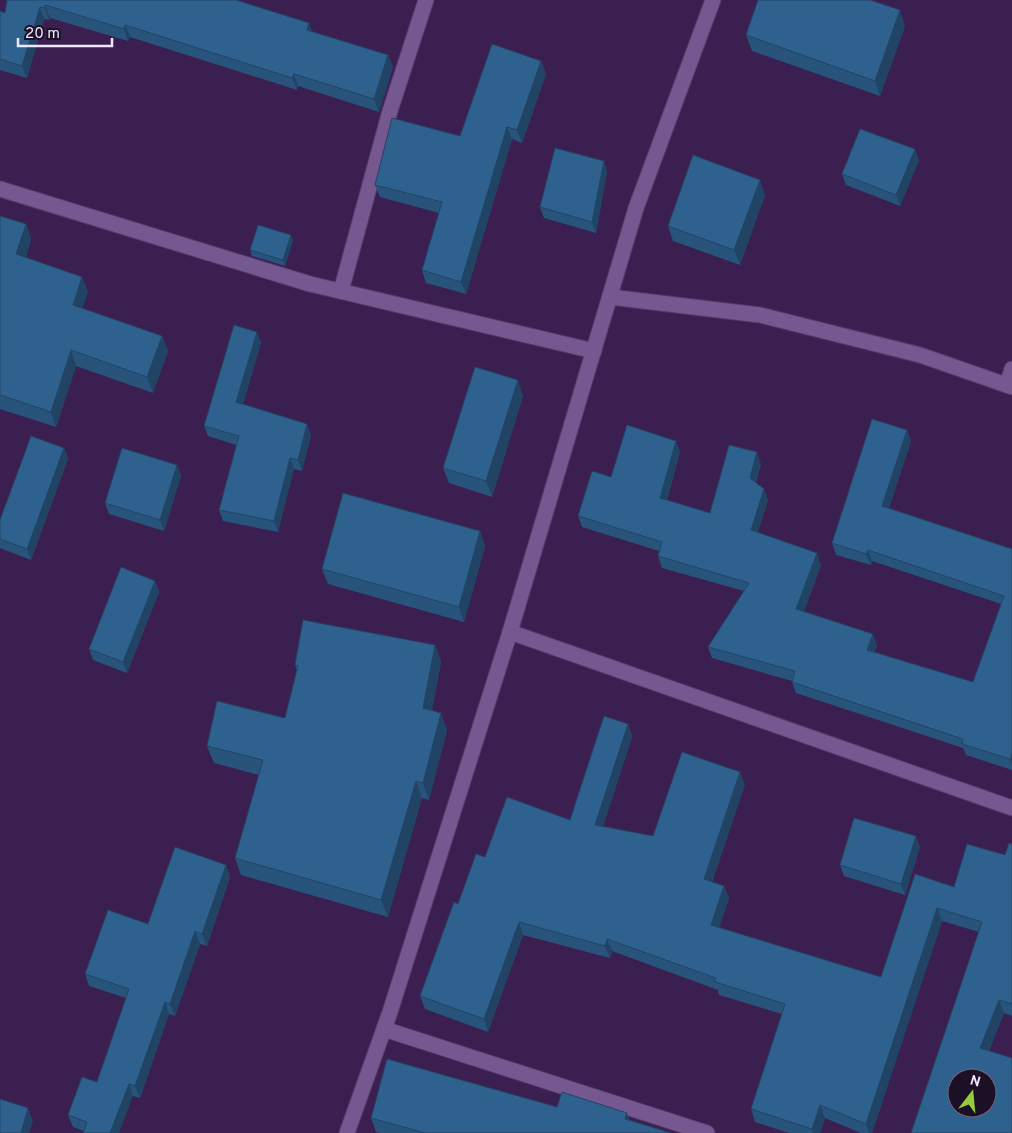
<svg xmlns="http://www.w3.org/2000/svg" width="1012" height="1133" viewBox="0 0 1012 1133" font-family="Overpass,sans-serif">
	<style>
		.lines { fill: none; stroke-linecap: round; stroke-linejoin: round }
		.street-casing { stroke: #543a66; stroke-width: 17 }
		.street { stroke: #75588f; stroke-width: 15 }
		.wall { fill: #28537b }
		.shaded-wall { fill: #214464 }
		.building { fill: #2f618f; stroke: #214464; fill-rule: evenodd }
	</style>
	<rect width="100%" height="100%" fill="#3b1f51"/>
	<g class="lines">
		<g class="street-casing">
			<g id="street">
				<path d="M 0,189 L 310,284 L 594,351"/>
				<path d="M 341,291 L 390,111 L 426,0"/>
				<path d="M 610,297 L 760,315 L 920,355 L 1012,387"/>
				<path d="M 1007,385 L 1012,369"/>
				<path d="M 510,632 L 1012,808"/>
				<path d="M 384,1029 L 707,1133"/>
				<path d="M 347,1133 L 390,1012 L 510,632 L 636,208 L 713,0"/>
			</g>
		</g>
		<use href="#street" class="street"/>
	</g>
	<g class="wall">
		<path d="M 7,0 L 239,0 L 238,1 L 313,32 L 388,55 L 393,67 L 379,112 L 298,86 L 297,90 L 130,37 L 128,41 L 50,18 L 49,20 L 44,19 L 27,78 L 0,70 L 0,11 L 5,13 Z"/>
		<path d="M 905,26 L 880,96 L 752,51 L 746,35 Z"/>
		<path d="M 541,61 L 546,74 L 522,143 L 512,139 L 466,294 L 426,283 L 422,270 L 439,213 L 380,197 L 375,185 L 460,136 Z"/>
		<path d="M 919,160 L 900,206 L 846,185 L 842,174 Z"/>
		<path d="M 604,161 L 607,172 L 596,233 L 544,218 L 540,207 Z"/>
		<path d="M 765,195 L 740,265 L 673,241 L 668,226 Z"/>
		<path d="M 0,216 L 26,224 L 31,239 L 26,257 L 88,292 L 82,308 L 162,336 L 168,351 L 153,393 L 76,366 L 56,427 L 0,409 Z"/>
		<path d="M 293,240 L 285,266 L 252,256 L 250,250 Z"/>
		<path d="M 257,332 L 261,343 L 243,404 L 307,424 L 311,435 L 302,471 L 294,469 L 278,532 L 223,521 L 219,510 L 236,445 L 208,436 L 204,426 Z"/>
		<path d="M 523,396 L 492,497 L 449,483 L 443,468 Z"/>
		<path d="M 907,430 L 911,441 L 889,508 L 1012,549 L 1012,770 L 966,755 L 963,748 L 796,693 L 792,682 L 792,681 L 712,658 L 708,647 L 744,591 L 662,568 L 658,556 L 659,551 L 582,527 L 578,516 L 611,477 L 676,441 L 680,452 L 667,500 L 710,513 L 761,464 L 756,483 L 764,489 L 768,500 L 758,532 L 821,565 L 804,611 L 877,646 L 874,652 L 973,682 L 1001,604 L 872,561 L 871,565 L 836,555 L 832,543 Z"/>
		<path d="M 64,448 L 68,459 L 31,560 L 0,548 L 0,520 Z"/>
		<path d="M 177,465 L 181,476 L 164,531 L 109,514 L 105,503 Z"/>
		<path d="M 480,531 L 485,546 L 464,622 L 328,584 L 322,569 Z"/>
		<path d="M 155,581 L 159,592 L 127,673 L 93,660 L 89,649 Z"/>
		<path d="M 435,645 L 441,662 L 432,710 L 447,730 L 429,800 L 422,798 L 388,917 L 241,875 L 235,858 L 259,775 L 214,763 L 207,746 L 285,718 L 297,671 L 295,665 Z"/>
		<path d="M 628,724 L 632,737 L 603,826 L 653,836 L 745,784 L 712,882 L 724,886 L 729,898 L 719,928 L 881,977 L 954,887 L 1005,855 L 1012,844 L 1012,1016 L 1004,1013 L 989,1051 L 911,1133 L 979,932 L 942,921 L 872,1133 L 861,1133 L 825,1118 L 820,1133 L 789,1133 L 755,1122 L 751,1109 L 782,1014 L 719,995 L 718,990 L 612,951 L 610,958 L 523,935 L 488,1032 L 425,1009 L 420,996 L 458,904 L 485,857 L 570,820 Z"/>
		<path d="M 920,847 L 905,895 L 844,876 L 840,865 Z"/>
		<path d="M 226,865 L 230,877 L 207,946 L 200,944 L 175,1016 L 169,1014 L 140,1098 L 133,1096 L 84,1131 L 73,1127 L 68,1115 L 97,1082 L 126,998 L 89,986 L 85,974 Z"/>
		<path d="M 557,1107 L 630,1120 L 671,1133 L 380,1133 L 376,1132 L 371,1118 Z"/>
	</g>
	<g class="shaded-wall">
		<path d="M 45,5 L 50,18 L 49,20 L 45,8 Z"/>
		<path d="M 40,7 L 44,19 L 27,78 L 22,66 Z"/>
		<path d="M 900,10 L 905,26 L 880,96 L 875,81 Z"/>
		<path d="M 309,23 L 314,35 L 307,30 Z"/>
		<path d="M 125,25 L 130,37 L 128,41 L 124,29 Z"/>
		<path d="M 388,55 L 393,67 L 379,112 L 374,99 Z"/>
		<path d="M 541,61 L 546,74 L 522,143 L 517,130 Z"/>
		<path d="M 294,74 L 298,86 L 297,90 L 292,78 Z"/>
		<path d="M 507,127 L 512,139 L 466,294 L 461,282 Z"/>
		<path d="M 915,149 L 919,160 L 900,206 L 896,195 Z"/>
		<path d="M 604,161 L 607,172 L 596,233 L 592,222 Z"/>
		<path d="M 760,180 L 765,195 L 740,265 L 734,250 Z"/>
		<path d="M 26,224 L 31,239 L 22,269 L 16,254 Z"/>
		<path d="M 291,235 L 293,240 L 285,266 L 283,260 Z"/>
		<path d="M 82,277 L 88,292 L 78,320 L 73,305 Z"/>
		<path d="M 257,332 L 261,343 L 240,413 L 236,402 Z"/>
		<path d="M 162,336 L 168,351 L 153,393 L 147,377 Z"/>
		<path d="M 71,350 L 76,366 L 56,427 L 51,412 Z"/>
		<path d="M 518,380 L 523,396 L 492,497 L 486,481 Z"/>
		<path d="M 307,424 L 311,435 L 302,471 L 298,460 Z"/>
		<path d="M 907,430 L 911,441 L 886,517 L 882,506 Z"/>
		<path d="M 676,441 L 680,452 L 664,509 L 660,498 Z"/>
		<path d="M 64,448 L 68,459 L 31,560 L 27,549 Z"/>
		<path d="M 757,452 L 761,464 L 754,489 L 750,478 Z"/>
		<path d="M 290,458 L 294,469 L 278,532 L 274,521 Z"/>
		<path d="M 177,465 L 181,476 L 164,531 L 160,520 Z"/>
		<path d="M 764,489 L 768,500 L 755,541 L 751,530 Z"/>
		<path d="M 480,531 L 485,546 L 464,622 L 459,607 Z"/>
		<path d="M 868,550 L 872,561 L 871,565 L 866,554 Z"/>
		<path d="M 817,553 L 821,565 L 801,620 L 796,609 Z"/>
		<path d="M 155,581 L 159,592 L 127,673 L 123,662 Z"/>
		<path d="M 873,634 L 877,646 L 871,661 L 867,650 Z"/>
		<path d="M 435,645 L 441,662 L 429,725 L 423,708 Z"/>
		<path d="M 441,713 L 447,730 L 429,800 L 423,783 Z"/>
		<path d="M 628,724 L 632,737 L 599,838 L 595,825 Z"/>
		<path d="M 1012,752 L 1012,765 L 1010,759 Z"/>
		<path d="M 740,772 L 745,784 L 708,892 L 704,879 Z"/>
		<path d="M 416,781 L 422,798 L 388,917 L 381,900 Z"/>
		<path d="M 916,836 L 920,847 L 905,895 L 901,884 Z"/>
		<path d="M 226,865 L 230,877 L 207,946 L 202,934 Z"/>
		<path d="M 724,886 L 729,898 L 716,938 L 711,925 Z"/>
		<path d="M 937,908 L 942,921 L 872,1133 L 869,1133 L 866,1124 Z"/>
		<path d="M 519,922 L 523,935 L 488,1032 L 484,1019 Z"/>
		<path d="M 195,931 L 200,944 L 175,1016 L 170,1004 Z"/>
		<path d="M 607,939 L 612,951 L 610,958 L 605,946 Z"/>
		<path d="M 999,1000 L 1004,1013 L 985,1061 L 980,1048 Z"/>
		<path d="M 165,1002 L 169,1014 L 140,1098 L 135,1086 Z"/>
		<path d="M 129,1084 L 133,1096 L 119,1133 L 110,1133 Z"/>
		<path d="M 820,1105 L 825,1118 L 820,1133 L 813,1133 L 812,1129 Z"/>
		<path d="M 28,1108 L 33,1121 L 29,1133 L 21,1133 Z"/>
		<path d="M 627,1113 L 632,1126 L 625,1119 Z"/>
	</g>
	<g class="building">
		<path d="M 7,0 L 236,0 L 309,23 L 307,30 L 388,55 L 374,99 L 294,74 L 292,78 L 125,25 L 124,29 L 45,5 L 45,8 L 40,7 L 22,66 L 0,59 L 0,11 L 5,13 Z"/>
		<path d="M 758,0 L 870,0 L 900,10 L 875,81 L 746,35 Z"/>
		<path d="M 492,44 L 541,61 L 517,130 L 507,127 L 461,282 L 422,270 L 442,202 L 375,185 L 392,118 L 460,136 Z"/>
		<path d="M 860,129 L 915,149 L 896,195 L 842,174 Z"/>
		<path d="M 555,148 L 604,161 L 592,222 L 540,207 Z"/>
		<path d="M 693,155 L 760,180 L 734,250 L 668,226 Z"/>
		<path d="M 0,216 L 26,224 L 16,254 L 82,277 L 73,305 L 162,336 L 147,377 L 71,350 L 51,412 L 0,395 Z"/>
		<path d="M 258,225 L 291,235 L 283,260 L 250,250 Z"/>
		<path d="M 234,325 L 257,332 L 236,402 L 307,424 L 298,460 L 290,458 L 274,521 L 219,510 L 239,436 L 204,426 Z"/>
		<path d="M 475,367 L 518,380 L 486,481 L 443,468 Z"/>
		<path d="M 872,419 L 907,430 L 882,506 L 1012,549 L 1012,752 L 1010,759 L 962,744 L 963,739 L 792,682 L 795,671 L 708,647 L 749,583 L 658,556 L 662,542 L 578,516 L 592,471 L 611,477 L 627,425 L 676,441 L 660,498 L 710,513 L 729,445 L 757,452 L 750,478 L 764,489 L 751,530 L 817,553 L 796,609 L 873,634 L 867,650 L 973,682 L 1004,596 L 868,550 L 866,554 L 832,543 Z"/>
		<path d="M 31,436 L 64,448 L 27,549 L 0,539 L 0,520 Z"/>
		<path d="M 122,448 L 177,465 L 160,520 L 105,503 Z"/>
		<path d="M 343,493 L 480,531 L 459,607 L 322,569 Z"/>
		<path d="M 121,567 L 155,581 L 123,662 L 89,649 Z"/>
		<path d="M 303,620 L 435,645 L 423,708 L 441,713 L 423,783 L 416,781 L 381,900 L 235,858 L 263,760 L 207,746 L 217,701 L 285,718 L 298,666 L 295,665 Z"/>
		<path d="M 604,716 L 628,724 L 595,825 L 653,836 L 682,752 L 740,772 L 704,879 L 724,886 L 711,925 L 881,977 L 915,874 L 954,887 L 967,844 L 1005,855 L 1009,843 L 1012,844 L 1012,1004 L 999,1000 L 980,1048 L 1012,1058 L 1012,1133 L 911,1133 L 982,922 L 937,908 L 866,1124 L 820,1105 L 812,1129 L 751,1109 L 785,1004 L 715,982 L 716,978 L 607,939 L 605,946 L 519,922 L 484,1019 L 420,996 L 454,902 L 458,904 L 476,854 L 485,857 L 507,797 L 570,820 ZM 957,1078 L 987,1078 L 987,1108 L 957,1108 Z"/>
		<path d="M 854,818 L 916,836 L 901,884 L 840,865 Z"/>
		<path d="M 175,847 L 226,865 L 202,934 L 195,931 L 170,1004 L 165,1002 L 135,1086 L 129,1084 L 110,1133 L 83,1133 L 87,1122 L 68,1115 L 82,1077 L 97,1082 L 129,989 L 85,974 L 108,910 L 148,924 Z"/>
		<path d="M 387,1059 L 557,1107 L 562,1092 L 627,1113 L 625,1119 L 671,1133 L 425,1133 L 371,1118 Z"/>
		<path d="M 0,1099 L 28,1108 L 21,1133 L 0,1133 Z"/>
	</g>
	<g transform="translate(972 1093) rotate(16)"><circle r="24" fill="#1c1027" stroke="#72657d"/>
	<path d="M0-4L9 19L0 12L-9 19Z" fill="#95cc3a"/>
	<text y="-8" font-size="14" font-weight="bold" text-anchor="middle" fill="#f2e5ff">N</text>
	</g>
	<path d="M18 38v8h94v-8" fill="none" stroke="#f2e5ff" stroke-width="2.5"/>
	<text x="25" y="38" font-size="15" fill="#f2e5ff" stroke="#1c1027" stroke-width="4" paint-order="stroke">20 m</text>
</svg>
